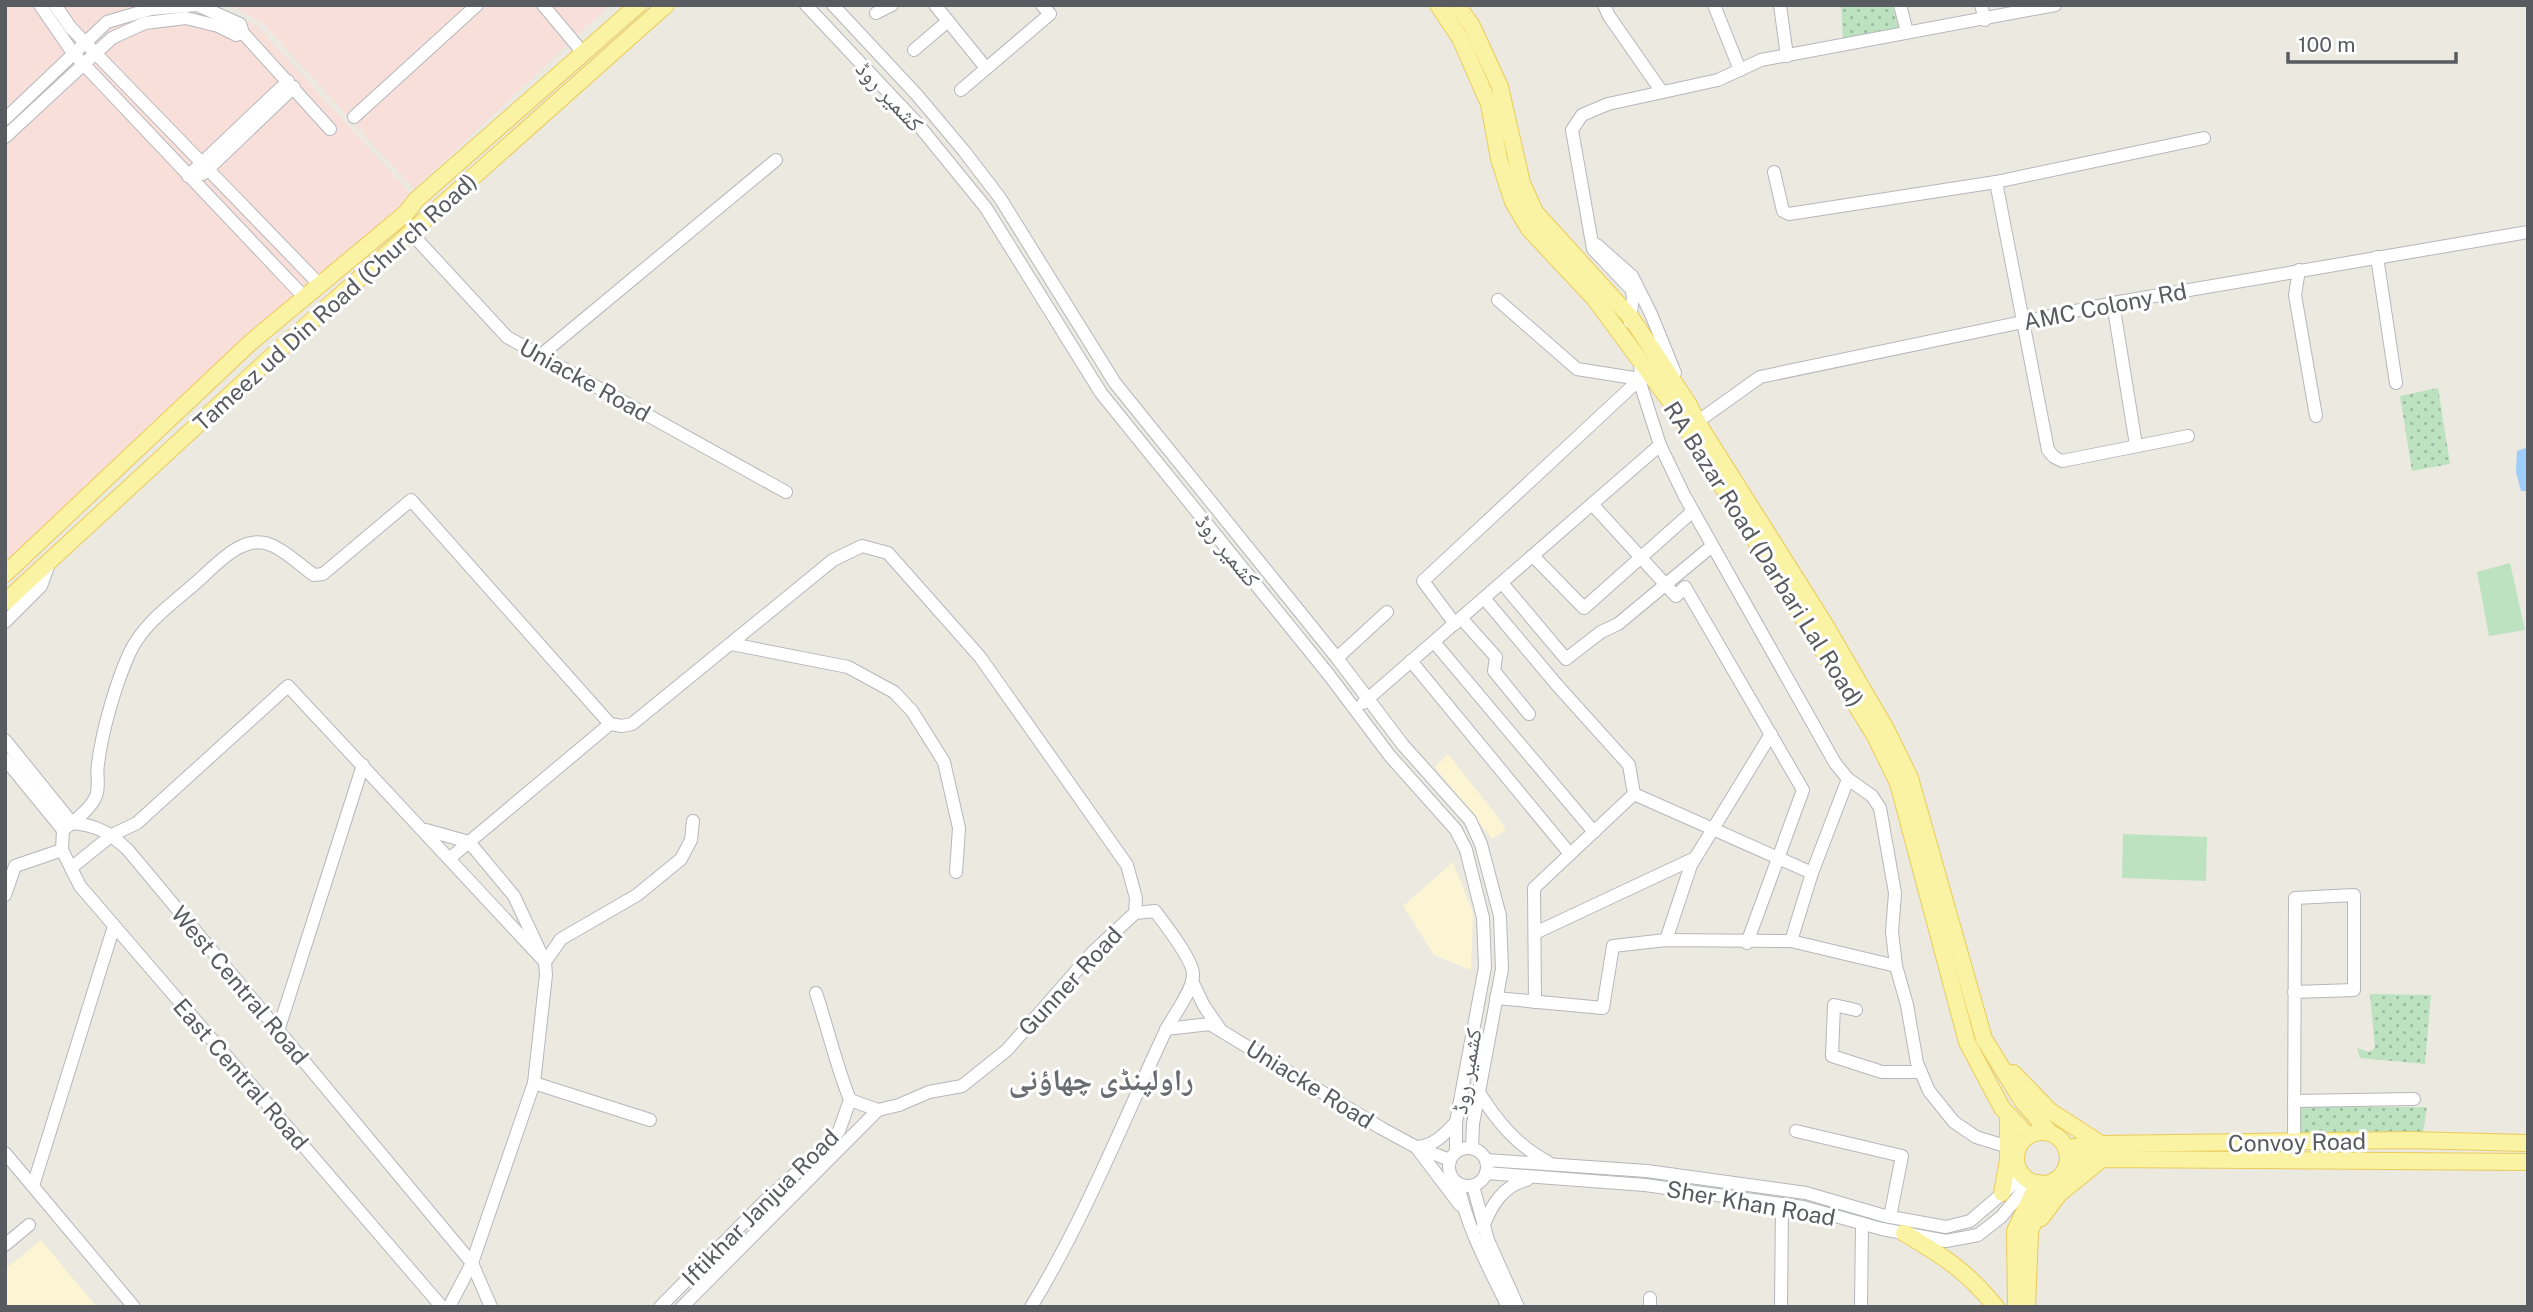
<svg xmlns="http://www.w3.org/2000/svg" width="2533" height="1312" viewBox="0 0 2533 1312" font-family="'Public Sans','Noto Naskh Arabic',sans-serif">
	<style>
		.commercial { fill: #fcf5d4 }
		.medical { fill: #f9dfda }
		.park { fill: url(#park-dots) }
		.pitch { fill: #bce2bf }
		.water { fill: #9fcdfb }
		.lines { fill: none; stroke-linecap: round; stroke-linejoin: round }
		.minor-casing { stroke: #b5b7bc; stroke-width: 14 }
		.major-casing { stroke: #ebcb59; stroke-width: 18 }
		.minor { stroke: #fff; stroke-width: 12 }
		.major { stroke: #fbf3a4; stroke-width: 16 }
		.labels { text-anchor: middle; dominant-baseline: central; stroke-width: 6; stroke-linejoin: round; paint-order: stroke }
		.street-label { font-size: 23px; fill: #585b60; stroke: #fff }
		.district-label { font-size: 30px; font-weight: bold; fill: #696d72; stroke: #fff }
	</style>
	<defs>
		<pattern id="park-dots" width="8" height="8" patternUnits="userSpaceOnUse" patternTransform="scale(1.75)"><rect width="8" height="8" fill="#bce2bf"/><path d="M2 2h.1M6 6h.1" fill="none" stroke="#9cba9f" stroke-width="1.8" stroke-linecap="round"/></pattern>
	</defs>
	<rect width="100%" height="100%" fill="#ebe9e0"/>
	<g class="commercial">
		<path d="M 1448,754 L 1497,816 L 1506,830 L 1492,839 L 1435,767 Z"/>
		<path d="M 1453,862 L 1473,913 L 1471,970 L 1434,955 L 1403,906 Z"/>
		<path d="M 41,1240 L 97,1307 L 5,1307 L 5,1269 Z"/>
	</g>
	<g class="medical">
		<path d="M 5,5 L 206,5 L 256,25 L 416,200 L 5,564 Z"/>
		<path d="M 230,5 L 610,5 L 414,189 L 263,23 Z"/>
	</g>
	<g class="park">
		<path d="M 1841,5 L 1892,5 L 1900,30 L 1843,42 Z"/>
		<path d="M 2438,388 L 2450,464 L 2412,471 L 2400,396 Z"/>
		<path d="M 2370,994 L 2431,995 L 2425,1064 L 2360,1058 L 2357,1048 L 2369,1052 L 2375,1048 Z"/>
		<path d="M 2294,1107 L 2427,1107 L 2423,1132 L 2296,1135 Z"/>
	</g>
	<g class="pitch">
		<path d="M 2510,563 L 2525,630 L 2489,636 L 2477,572 Z"/>
		<path d="M 2123,834 L 2207,837 L 2206,881 L 2122,878 Z"/>
	</g>
	<path class="water" d="M 2528,447 L 2528,491 L 2521,491 L 2516,472 L 2517,451 Z"/>
	<g class="lines">
		<g class="minor-casing">
			<g id="minor">
				<path d="M 40,5 L 73,53 L 305,298"/>
				<path d="M 55,5 L 71,28 L 320,285"/>
				<path d="M 543,5 L 584,54"/>
				<path d="M 806,5 L 916,122 L 986,208 L 1101,393 L 1329,675 L 1390,756 L 1456,830 L 1466,850 L 1483,918 L 1485,967 L 1456,1122 L 1456,1152"/>
				<path d="M 833,5 L 917,95 L 964,151 L 1000,198 L 1115,383 L 1337,658 L 1403,745 L 1470,820 L 1481,844 L 1500,916 L 1502,969 L 1473,1124 L 1472,1148"/>
				<path d="M 935,5 L 986,68"/>
				<path d="M 1604,5 L 1609,16 L 1662,92"/>
				<path d="M 1714,5 L 1740,70"/>
				<path d="M 1780,5 L 1787,56"/>
				<path d="M 1900,5 L 1907,32"/>
				<path d="M 1981,5 L 1985,20"/>
				<path d="M 876,13 L 892,5"/>
				<path d="M 914,50 L 948,21"/>
				<path d="M 961,90 L 1050,14 L 1042,5"/>
				<path d="M 354,117 L 477,5"/>
				<path d="M 5,119 L 107,22 L 151,9 L 197,5 L 240,24 L 243,33 L 330,129"/>
				<path d="M 5,137 L 112,38 L 145,23 L 186,18 L 218,26 L 236,35 L 243,33"/>
				<path d="M 1774,172 L 1783,211 L 1789,214 L 1996,182 L 2204,138"/>
				<path d="M 203,174 L 294,87"/>
				<path d="M 188,176 L 288,81"/>
				<path d="M 1996,182 L 2048,450 L 2054,457 L 2062,461 L 2188,436"/>
				<path d="M 411,233 L 507,337 L 786,492"/>
				<path d="M 1597,245 L 1632,276 L 1651,314 L 1675,373"/>
				<path d="M 2377,257 L 2396,383"/>
				<path d="M 2299,270 L 2295,295 L 2316,416"/>
				<path d="M 1498,300 L 1577,369 L 1640,379"/>
				<path d="M 2113,303 L 2136,445"/>
				<path d="M 1630,322 L 1633,296 L 1631,289 L 1593,249 L 1572,130 L 1582,115 L 1608,104 L 1718,80 L 1761,60 L 2055,5"/>
				<path d="M 541,355 L 776,160"/>
				<path d="M 1697,422 L 1760,377 L 2113,303 L 2528,232"/>
				<path d="M 1660,445 L 1684,495 L 1835,763 L 1848,779 L 1872,796 L 1880,808 L 1895,893 L 1892,932 L 1896,966 L 1907,1005 L 1917,1063 L 1929,1091 L 1954,1122 L 1976,1137 L 2018,1150"/>
				<path d="M 1592,504 L 1676,596 L 1685,587 L 1803,790 L 1747,943"/>
				<path d="M 1533,556 L 1584,608 L 1693,511"/>
				<path d="M 1502,583 L 1566,659 L 1601,632 L 1618,624 L 1712,546"/>
				<path d="M 1484,598 L 1557,685 L 1629,765 L 1634,794"/>
				<path d="M 1461,618 L 1496,657 L 1494,671 L 1529,714"/>
				<path d="M 5,622 L 41,586 L 50,561"/>
				<path d="M 1455,624 L 1423,581 L 1640,379"/>
				<path d="M 1434,642 L 1594,832"/>
				<path d="M 731,644 L 848,667 L 894,692 L 912,711 L 944,762 L 959,828 L 956,872"/>
				<path d="M 1337,658 L 1387,612"/>
				<path d="M 1411,661 L 1570,854"/>
				<path d="M 1363,703 L 1660,445 L 1641,386 L 1640,358"/>
				<path d="M 5,740 L 72,823"/>
				<path d="M 5,759 L 63,830"/>
				<path d="M 72,823 C 97,825 110,833 128,850 L 472,1263 L 491,1307"/>
				<path d="M 63,830 C 75,820 90,810 96,796 C 100,786 96,774 98,764 C 102,731 116,682 130,652 C 144,622 176,601 199,580 C 218,563 244,533 271,545 C 286,551 301,566 314,575 L 323,574 L 411,500 L 610,724 L 622,726 L 632,724 L 833,560 L 862,546 L 888,553 L 980,657 L 1127,865 L 1136,898 L 1135,913"/>
				<path d="M 63,830 L 62,850 L 80,886 L 442,1307"/>
				<path d="M 426,830 L 469,842 L 514,896 L 545,962 L 546,975 L 534,1083 L 472,1263 L 449,1307"/>
				<path d="M 450,858 L 610,724"/>
				<path d="M 71,868 L 112,835 L 137,823 L 288,686 L 545,962"/>
				<path d="M 5,895 L 15,866 L 62,850"/>
				<path d="M 1535,933 L 1695,858"/>
				<path d="M 1666,940 L 1691,865 L 1771,734"/>
				<path d="M 1791,941 L 1812,873 L 1848,779"/>
				<path d="M 545,962 L 561,939 L 637,895 L 681,859 L 691,840 L 693,821"/>
				<path d="M 1192,981 L 1204,1006 L 1220,1029"/>
				<path d="M 816,993 C 828,1029 836,1065 850,1100 L 878,1110"/>
				<path d="M 1496,998 L 1603,1008 L 1613,946 L 1666,940 L 1791,941 L 1896,966"/>
				<path d="M 1535,1002 L 1534,888 L 1634,794 L 1812,873"/>
				<path d="M 1856,1010 L 1834,1005 L 1832,1056 L 1882,1072 L 1921,1072"/>
				<path d="M 1166,1029 L 1210,1024 L 1381,1128 L 1416,1147 L 1450,1160"/>
				<path d="M 278,1031 L 363,765"/>
				<path d="M 534,1083 L 650,1120"/>
				<path d="M 1478,1091 C 1496,1120 1517,1146 1548,1162"/>
				<path d="M 2294,1101 L 2414,1099"/>
				<path d="M 1796,1131 L 1902,1156 L 1890,1217"/>
				<path d="M 2294,1142 L 2295,898 L 2354,895 L 2354,990 L 2294,992"/>
				<path d="M 1416,1147 L 1460,1205"/>
				<path d="M 1417,1147 C 1435,1145 1444,1135 1456,1122"/>
				<circle cx="1468" cy="1167" r="19"/>
				<path d="M 5,1153 L 134,1307"/>
				<path d="M 1486,1160 L 1647,1171 L 1806,1193 L 1885,1216 L 1946,1227 L 1970,1221 L 2024,1175"/>
				<path d="M 1486,1173 L 1645,1185 L 1803,1207 L 1882,1229 L 1946,1241 L 1978,1235 L 2001,1217 L 2031,1181"/>
				<path d="M 1458,1184 C 1467,1228 1488,1266 1508,1307"/>
				<path d="M 33,1186 L 114,926"/>
				<path d="M 1473,1186 L 1488,1240 L 1518,1307"/>
				<path d="M 1483,1227 C 1491,1206 1503,1185 1527,1180"/>
				<path d="M 5,1245 L 29,1225"/>
				<path d="M 660,1307 L 767,1199 L 825,1147 L 839,1131 L 850,1100"/>
				<path d="M 682,1307 L 878,1110 L 899,1105 L 929,1092 L 962,1086 L 1007,1050 L 1092,953 L 1135,913 L 1155,911 C 1164,923 1194,961 1193,975 C 1193,991 1172,1017 1165,1032 C 1122,1124 1084,1220 1031,1307"/>
				<path d="M 1650,1307 L 1650,1298"/>
				<path d="M 1781,1307 L 1782,1204"/>
				<path d="M 1861,1307 L 1862,1224"/>
			</g>
		</g>
		<g class="major-casing">
			<g id="major">
				<path d="M 1438,5 L 1460,38 L 1489,104 L 1499,159 L 1513,202 L 1529,229 L 1594,298 L 1670,401 L 1875,736 L 1898,783 L 1967,1042 L 2002,1108 L 2028,1136"/>
				<path d="M 1457,5 L 1472,26 L 1500,87 L 1522,183 L 1535,212 L 1632,319 L 1689,405 L 1697,422 L 1824,623 L 1886,729 L 1910,778 L 1984,1039 L 2023,1102 L 2050,1133"/>
				<path d="M 5,574 L 251,342 L 406,213 L 416,200 L 638,5"/>
				<path d="M 5,602 L 270,358 L 666,5"/>
				<path d="M 2013,1073 L 2050,1111 L 2101,1144"/>
				<circle cx="2042" cy="1158" r="26"/>
				<path d="M 2066,1148 L 2101,1144 L 2409,1140 L 2528,1143"/>
				<path d="M 2067,1165 L 2102,1159 L 2528,1162"/>
				<path d="M 2002,1193 L 2008,1160 L 2008,1115"/>
				<path d="M 2041,1218 L 2059,1194 L 2097,1163"/>
				<path d="M 1904,1233 C 1943,1256 1967,1271 1996,1307"/>
				<path d="M 2016,1307 L 2015,1231 L 2038,1183"/>
				<path d="M 2027,1307 L 2030,1232 L 2047,1185"/>
			</g>
		</g>
		<use href="#minor" class="minor"/>
		<use href="#major" class="major"/>
	</g>
	<g class="labels">
		<g class="street-label">
			<text transform="translate(890 96) rotate(47)">کشمیر روڈ</text>
			<text transform="translate(335 302) rotate(-42)">Tameez ud Din Road (Church Road)</text>
			<text transform="translate(2105 306) rotate(-11)">AMC Colony Rd</text>
			<text transform="translate(585 380) rotate(29)">Uniacke Road</text>
			<text transform="translate(1228 550) rotate(51)">کشمیر روڈ</text>
			<text transform="translate(1764 554) rotate(58)">RA Bazar Road (Darbari Lal Road)</text>
			<text transform="translate(1070 981) rotate(-47)">Gunner Road</text>
			<text transform="translate(240 985) rotate(50)">West Central Road</text>
			<text transform="translate(1466 1071) rotate(-80)">کشمیر روڈ</text>
			<text transform="translate(241 1074) rotate(49)">East Central Road</text>
			<text transform="translate(1310 1084) rotate(32)">Uniacke Road</text>
			<text transform="translate(2297 1142) rotate(-1)">Convoy Road</text>
			<text transform="translate(1751 1203) rotate(10)">Sher Khan Road</text>
			<text transform="translate(760 1207) rotate(-45)">Iftikhar Janjua Road</text>
		</g>
		<g class="district-label">
			<text x="1101" y="1079">راولپنڈی چھاؤنی</text>
		</g>
	</g>
	<rect width="2533" height="1312" fill="none" stroke="#585b60" stroke-width="14"/>
	<path d="M2288 52v10h168v-10" fill="none" stroke="#585b60" stroke-width="3.5"/>
	<text x="2298" y="52" font-size="21" fill="#585b60" stroke="#ffffff" stroke-width="5" paint-order="stroke">100 m</text>
</svg>
